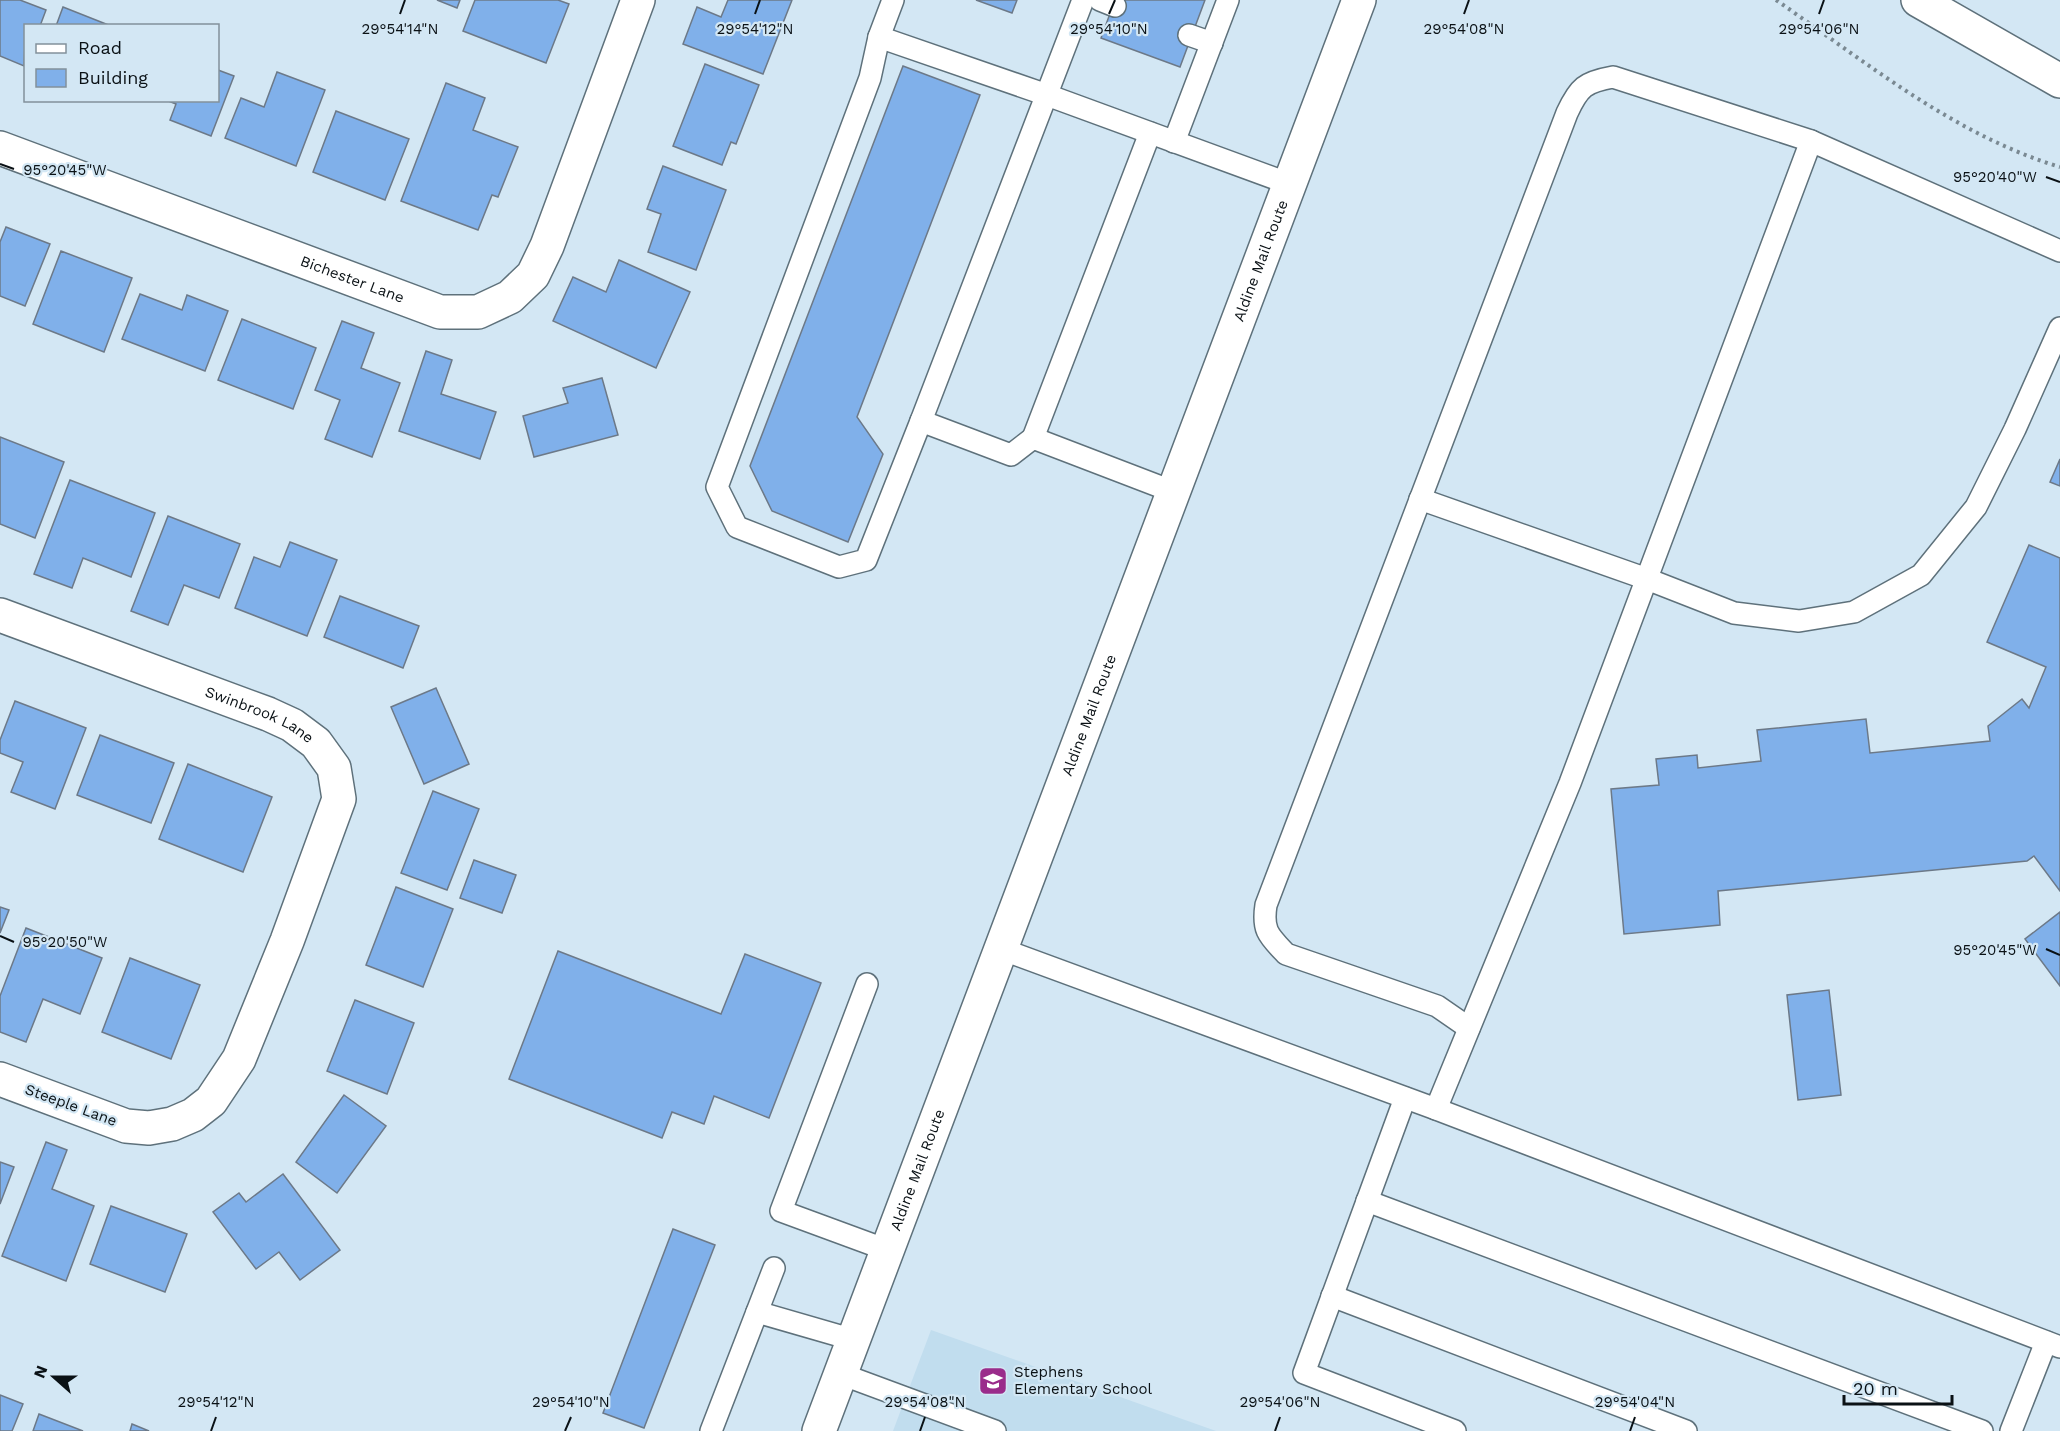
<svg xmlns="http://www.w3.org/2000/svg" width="2060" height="1431" viewBox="0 0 2060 1431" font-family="'Work Sans',sans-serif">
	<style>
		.built { fill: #c1ddee }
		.building { fill: #80b0ea; stroke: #6c7988; stroke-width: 1.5 }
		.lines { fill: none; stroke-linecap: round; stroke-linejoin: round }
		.service-casing { stroke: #5e717b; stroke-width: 24 }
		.minor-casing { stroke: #5e717b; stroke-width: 36 }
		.secondary-casing { stroke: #5e717b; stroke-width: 36 }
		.path { stroke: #7a8992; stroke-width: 4; stroke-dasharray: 3 4.5; stroke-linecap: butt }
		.service { stroke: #fff; stroke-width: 21 }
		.minor { stroke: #fff; stroke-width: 33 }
		.secondary { stroke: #fff; stroke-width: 33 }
		.ticks { fill: none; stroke: #0a1115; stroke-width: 2 }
		.labels { text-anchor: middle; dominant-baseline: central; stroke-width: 4.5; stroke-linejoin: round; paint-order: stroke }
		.street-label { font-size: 15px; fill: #0a1115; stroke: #d3e7f4 }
		.poi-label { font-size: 15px; fill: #0a1115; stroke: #d3e7f4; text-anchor: start }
		.ticks-label { font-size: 15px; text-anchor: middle; fill: #0a1115; stroke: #d3e7f4; stroke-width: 4.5; stroke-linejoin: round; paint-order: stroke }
	</style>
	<rect width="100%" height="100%" fill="#d3e7f4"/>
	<path class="built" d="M 931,1330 L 1216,1431 L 893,1431 Z"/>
	<g class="building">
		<path d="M 0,0 L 20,0 L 46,10 L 40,26 L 26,26 L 24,66 L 0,56 Z"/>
		<path d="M 437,0 L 460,0 L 457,8 Z"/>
		<path d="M 475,0 L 558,0 L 569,4 L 546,63 L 463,31 Z"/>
		<path d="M 728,0 L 792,0 L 763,74 L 683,44 L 697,7 L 721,17 Z"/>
		<path d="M 976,0 L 1017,0 L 1012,13 Z"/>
		<path d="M 1115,0 L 1205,0 L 1180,67 L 1101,38 Z"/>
		<path d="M 63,7 L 111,26 L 56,26 Z"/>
		<path d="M 705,64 L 759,85 L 736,144 L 731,142 L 722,165 L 673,146 Z"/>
		<path d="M 903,66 L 980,95 L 857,417 L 883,454 L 848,542 L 772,511 L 750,466 Z"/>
		<path d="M 218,70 L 234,76 L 211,136 L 170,120 L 176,104 L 166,100 L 218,100 Z"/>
		<path d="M 277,72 L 325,90 L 296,166 L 225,138 L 241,98 L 264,107 Z"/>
		<path d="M 446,83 L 485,98 L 473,130 L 518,147 L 498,197 L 492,195 L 478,230 L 401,201 Z"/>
		<path d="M 336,111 L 409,139 L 385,200 L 313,172 Z"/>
		<path d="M 663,166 L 726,190 L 696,270 L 648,252 L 661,214 L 647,209 Z"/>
		<path d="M 6,227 L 50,244 L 25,306 L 0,296 L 0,242 Z"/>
		<path d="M 61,251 L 132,278 L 104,352 L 33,324 Z"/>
		<path d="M 619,260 L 690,292 L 656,368 L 553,321 L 573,277 L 606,292 Z"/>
		<path d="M 140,294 L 182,310 L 187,295 L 228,311 L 205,371 L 122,339 Z"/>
		<path d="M 242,319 L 316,348 L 293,409 L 218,380 Z"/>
		<path d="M 342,321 L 374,333 L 361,368 L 400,383 L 372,457 L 325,439 L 340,400 L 315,390 Z"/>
		<path d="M 426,351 L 452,360 L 441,394 L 496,412 L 480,459 L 399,431 Z"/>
		<path d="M 602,378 L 618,435 L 534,457 L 523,416 L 568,403 L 563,388 Z"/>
		<path d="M 0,437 L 64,462 L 35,538 L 0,524 Z"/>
		<path d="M 2060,459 L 2060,486 L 2050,482 Z"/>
		<path d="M 70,480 L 155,513 L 131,577 L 83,558 L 72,588 L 34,574 Z"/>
		<path d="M 168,516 L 240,544 L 219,598 L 184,585 L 168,625 L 131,611 Z"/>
		<path d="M 290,542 L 337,560 L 307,636 L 235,608 L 254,557 L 280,567 Z"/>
		<path d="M 2029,545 L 2060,558 L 2060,891 L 2034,856 L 2027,861 L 1718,891 L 1720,925 L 1624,934 L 1611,789 L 1659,785 L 1656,759 L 1697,755 L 1698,768 L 1761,761 L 1757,730 L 1866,719 L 1870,753 L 1990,741 L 1988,726 L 2022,699 L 2029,708 L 2046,667 L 1987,642 Z"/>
		<path d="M 340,596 L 419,626 L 403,668 L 324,637 Z"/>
		<path d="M 436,688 L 469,764 L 424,784 L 391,707 Z"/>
		<path d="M 15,701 L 86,728 L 55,809 L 11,792 L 23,762 L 0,753 L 0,740 Z"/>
		<path d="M 100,735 L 174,763 L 151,823 L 77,795 Z"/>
		<path d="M 188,764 L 272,797 L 243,872 L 159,839 Z"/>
		<path d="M 433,791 L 479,809 L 447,890 L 401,873 Z"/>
		<path d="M 474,860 L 516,875 L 502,913 L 460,898 Z"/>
		<path d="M 396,887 L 453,909 L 423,987 L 366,965 Z"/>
		<path d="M 0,907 L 9,910 L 0,933 Z"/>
		<path d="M 2060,912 L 2060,986 L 2025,939 Z"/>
		<path d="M 26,928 L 102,958 L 80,1014 L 43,999 L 26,1042 L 0,1032 L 0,996 Z"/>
		<path d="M 558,951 L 721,1014 L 745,954 L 821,983 L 769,1118 L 714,1096 L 704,1124 L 672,1112 L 662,1138 L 509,1079 Z"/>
		<path d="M 130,958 L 200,985 L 171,1059 L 102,1032 Z"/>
		<path d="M 1829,990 L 1841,1095 L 1798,1100 L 1787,995 Z"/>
		<path d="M 355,1000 L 414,1023 L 387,1094 L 327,1071 Z"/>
		<path d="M 344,1095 L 386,1126 L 337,1193 L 296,1162 Z"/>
		<path d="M 46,1142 L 67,1150 L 52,1189 L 94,1206 L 66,1281 L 2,1256 Z"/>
		<path d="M 0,1162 L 14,1167 L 0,1204 Z"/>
		<path d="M 283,1174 L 340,1250 L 300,1280 L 279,1252 L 256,1269 L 213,1212 L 239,1193 L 246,1202 Z"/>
		<path d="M 111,1206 L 187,1234 L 165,1292 L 90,1264 Z"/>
		<path d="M 673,1229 L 715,1245 L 644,1428 L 603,1413 Z"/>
		<path d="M 0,1395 L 23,1404 L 12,1431 L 0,1431 Z"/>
		<path d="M 39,1414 L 83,1431 L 33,1431 Z"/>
		<path d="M 132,1424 L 149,1431 L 130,1431 Z"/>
	</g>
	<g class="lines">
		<g class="service-casing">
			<g id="service">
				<path d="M 893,0 L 879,37 L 870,78 L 717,487 L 737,527 L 839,567 L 866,560 L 921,421"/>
				<path d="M 1083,0 L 921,421 L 1011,455 L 1033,438 L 1174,492"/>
				<path d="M 1100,0 L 1115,6"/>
				<path d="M 1189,35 L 1212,43"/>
				<path d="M 879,37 L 1047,95 L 1290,184"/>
				<path d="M 1174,142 L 1228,0"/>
				<path d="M 1033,438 L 1150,133"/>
				<path d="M 1420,499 L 1647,579 L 1734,613 L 1799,621 L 1854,612 L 1921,575 L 1976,507 L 2015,429 L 2060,328"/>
				<path d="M 1001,949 L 1436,1109 L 1570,783 L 1811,141 L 2060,251"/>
				<path d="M 867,984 L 781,1211 L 887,1250"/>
				<path d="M 1469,1028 L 1437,1006 L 1286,954 C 1269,936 1262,931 1266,905 L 1567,113 C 1579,87 1585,82 1613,77 L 1811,141"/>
				<path d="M 1405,1098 L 1304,1373 L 1455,1431"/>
				<path d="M 1436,1109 L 2060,1347"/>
				<path d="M 1367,1201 L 1982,1431"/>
				<path d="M 1332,1296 L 1686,1431"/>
				<path d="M 757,1312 L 854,1340"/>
				<path d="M 841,1374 L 995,1431"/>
				<path d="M 711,1431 L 774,1268"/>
				<path d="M 2011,1431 L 2046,1342"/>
			</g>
		</g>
		<g class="minor-casing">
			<g id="minor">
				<path d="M 1918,0 L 2060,81"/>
				<path id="s1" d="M 0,148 L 440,312 L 478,312 L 510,297 L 533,275 L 547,246 L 638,0"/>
				<path id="s2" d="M 0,615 L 268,714 L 292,725 L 316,743 L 334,768 L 339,799 L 287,941 L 239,1059 L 211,1101 L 193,1115 L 172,1124 L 149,1128 L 126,1126 L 0,1079"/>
			</g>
		</g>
		<g class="secondary-casing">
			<g id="secondary">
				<path id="s3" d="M 819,1431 L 1359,0"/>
			</g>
		</g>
		<path class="path" d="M 1776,0 C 1866,62 1954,135 2060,167"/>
		<use href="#service" class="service"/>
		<use href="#minor" class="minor"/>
		<use href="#secondary" class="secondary"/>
	</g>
	<path class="ticks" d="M 400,14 L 405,0M 755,14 L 760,0M 1109,14 L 1115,0M 1464,14 L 1469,0M 1819,14 L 1824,0M 0,164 L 14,169M 2046,177 L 2060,182M 0,936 L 14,942M 2046,949 L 2060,955M 211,1431 L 216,1417M 565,1431 L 571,1417M 920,1431 L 925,1417M 1275,1431 L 1280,1417M 1630,1431 L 1635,1417"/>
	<defs>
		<g id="school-square" transform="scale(1.5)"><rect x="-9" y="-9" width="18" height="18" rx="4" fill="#9a2c8b" stroke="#d3e7f4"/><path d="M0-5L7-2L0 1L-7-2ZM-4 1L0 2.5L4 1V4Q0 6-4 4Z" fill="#fff"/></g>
	</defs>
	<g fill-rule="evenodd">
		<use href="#school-square" x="993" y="1381"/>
	</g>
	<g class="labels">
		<g class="street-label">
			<text stroke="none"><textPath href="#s3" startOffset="1251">Aldine Mail Route</textPath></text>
			<text stroke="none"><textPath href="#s1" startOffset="376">Bichester Lane</textPath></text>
			<text stroke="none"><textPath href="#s3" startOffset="765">Aldine Mail Route</textPath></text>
			<text stroke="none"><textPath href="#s2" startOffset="278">Swinbrook Lane</textPath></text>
			<text transform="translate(71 1105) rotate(20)">Steeple Lane</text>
			<text stroke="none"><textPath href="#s3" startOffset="279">Aldine Mail Route</textPath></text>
		</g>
		<g class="poi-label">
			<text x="1014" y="1372">Stephens<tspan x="1014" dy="17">Elementary School</tspan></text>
		</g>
	</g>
	<g class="ticks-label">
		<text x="400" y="34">29°54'14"N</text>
		<text x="1109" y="34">29°54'10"N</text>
		<text x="1464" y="34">29°54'08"N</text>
		<text x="755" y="34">29°54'12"N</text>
		<text x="1819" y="34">29°54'06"N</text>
		<text x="65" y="175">95°20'45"W</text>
		<text x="1995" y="182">95°20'40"W</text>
		<text x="65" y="947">95°20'50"W</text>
		<text x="1995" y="955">95°20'45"W</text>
		<text x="216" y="1407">29°54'12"N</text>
		<text x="571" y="1407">29°54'10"N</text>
		<text x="925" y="1407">29°54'08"N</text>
		<text x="1280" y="1407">29°54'06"N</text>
		<text x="1635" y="1407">29°54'04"N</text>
	</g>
	<rect x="24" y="24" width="195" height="78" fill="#d3e7f4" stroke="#83919b" stroke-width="1.5"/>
	<rect x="36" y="44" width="30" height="9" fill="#ffffff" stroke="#83919b" stroke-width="1.5"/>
	<text x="78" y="54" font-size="18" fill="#0a1115">Road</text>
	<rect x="36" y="69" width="30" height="18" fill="#80b0ea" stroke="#83919b" stroke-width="1.5"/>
	<text x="78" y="84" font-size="18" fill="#0a1115">Building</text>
	<g transform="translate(54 1377) rotate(291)" stroke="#d3e7f4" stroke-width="4.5" paint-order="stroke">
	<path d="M0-4.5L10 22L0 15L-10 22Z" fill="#0a1115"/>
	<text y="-9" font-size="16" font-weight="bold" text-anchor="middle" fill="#0a1115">N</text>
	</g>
	<path d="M1844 1395v9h108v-9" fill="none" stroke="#0a1115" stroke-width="3"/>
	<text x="1853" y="1395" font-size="18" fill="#0a1115" stroke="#d3e7f4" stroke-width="4.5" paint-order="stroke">20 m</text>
</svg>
